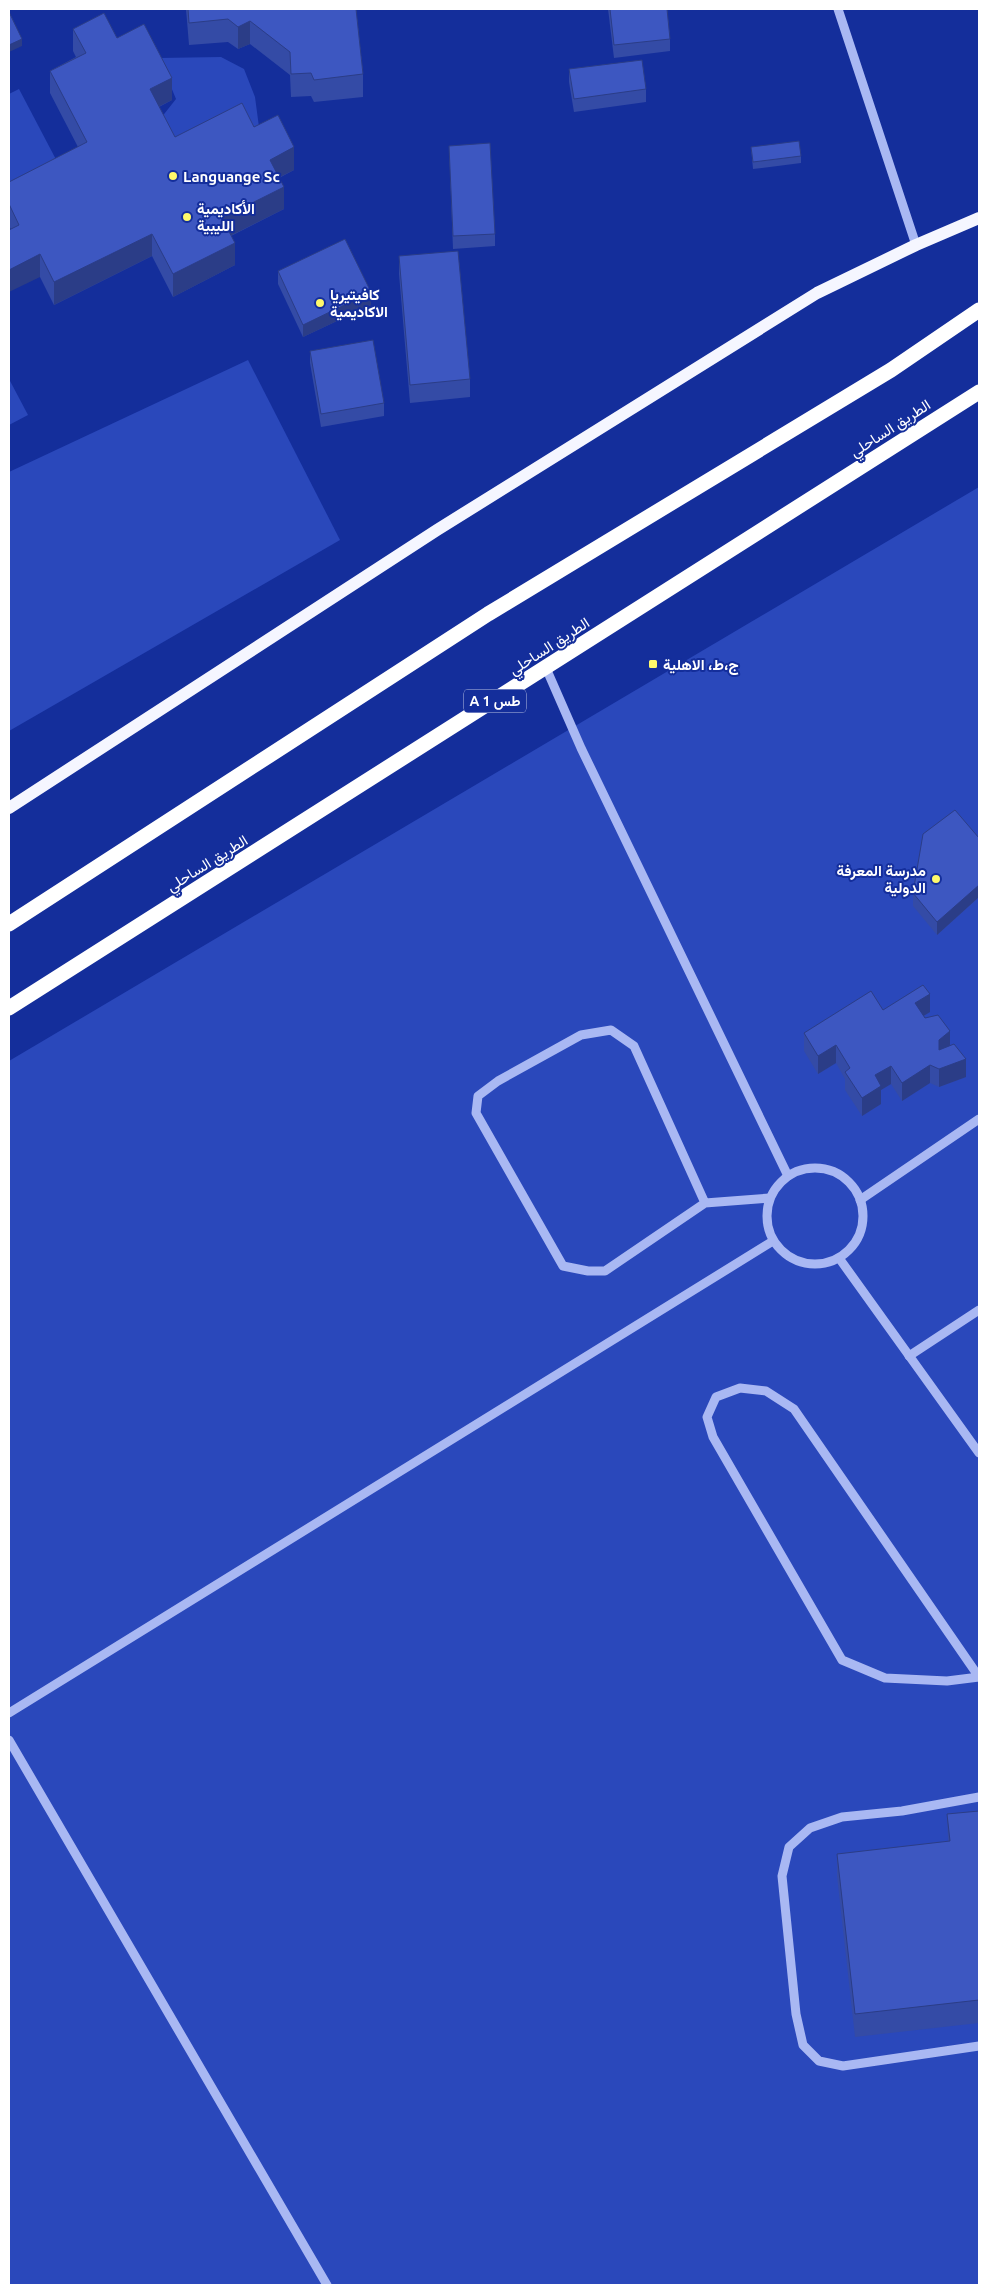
<svg xmlns="http://www.w3.org/2000/svg" width="988" height="2294" viewBox="0 0 988 2294" font-family="Ubuntu,Vazirmatn,sans-serif">
	<style>
		.green { fill: #2a48bb }
		.lines { fill: none; stroke-linecap: round; stroke-linejoin: round }
		.minor { stroke: #a9b8f3; stroke-width: 9 }
		.major { stroke: #f5f6ff; stroke-width: 12 }
		.highway { stroke: #fff; stroke-width: 15 }
		.wall { fill: #344ba6 }
		.shaded-wall { fill: #2b3d87 }
		.building { fill: #3d57c1; stroke: #2b3d87 }
		.poi-dot { fill: #fff96b; stroke: #142e9b; stroke-width: 2 }
		.labels { text-anchor: middle; dominant-baseline: central; stroke-width: 4; stroke-linejoin: round; paint-order: stroke }
		.shield { fill: #142e9b; stroke: #b8c0e1; stroke-width: 1 }
		.shield-label { font-size: 14px; font-weight: bold; fill: #fff }
		.poi-label { font-size: 15px; font-weight: bold; fill: #fff; stroke: #142e9b; text-anchor: start }
		.street-label { font-size: 15px; fill: #fff; stroke: #142e9b }
	</style>
	<rect width="100%" height="100%" fill="#142e9b"/>
	<g class="green">
		<path d="M 221,57 L 244,69 L 255,97 L 259,127 L 242,126 L 165,146 L 157,123 L 176,99 L 159,58 Z"/>
		<path d="M 19,89 L 61,169 L 9,197 L 9,94 Z"/>
		<path d="M 248,360 L 340,540 L 9,731 L 9,472 Z"/>
		<path d="M 9,379 L 28,415 L 9,425 Z"/>
		<path d="M 979,487 L 979,2285 L 9,2285 L 9,1061 Z"/>
	</g>
	<g class="lines">
		<g class="minor">
			<path d="M 838,9 L 916,245"/>
			<path d="M 546,668 L 581,748 L 788,1176"/>
			<circle cx="815" cy="1216" r="48"/>
			<path d="M 860,1200 L 979,1119"/>
			<path d="M 705,1203 L 634,1046 L 611,1030 L 581,1035 L 498,1081 L 478,1096 L 476,1113 L 563,1266 L 588,1271 L 605,1271 L 705,1203 L 770,1198"/>
			<path d="M 839,1258 L 979,1453"/>
			<path d="M 909,1356 L 979,1310"/>
			<path d="M 740,1388 L 766,1391 L 794,1409 L 979,1677 L 947,1681 L 885,1678 L 842,1660 L 713,1437 L 707,1417 L 716,1397 Z"/>
			<path d="M 9,1713 L 773,1241"/>
			<path d="M 9,1740 L 327,2285"/>
			<path d="M 979,1797 L 902,1811 L 842,1817 L 810,1828 L 789,1847 L 782,1876 L 796,2014 L 803,2045 L 819,2061 L 843,2066 L 979,2046"/>
		</g>
		<path class="major" d="M 9,808 L 437,530 L 817,293 L 916,245 L 979,218"/>
		<g class="highway">
			<path d="M 9,924 L 488,614 L 891,370 L 979,310"/>
			<path d="M 9,1008 L 979,392"/>
		</g>
	</g>
	<g class="wall">
		<path d="M 186,9 L 356,9 L 363,74 L 363,97 L 314,102 L 311,96 L 291,97 L 290,75 L 250,44 L 238,49 L 228,42 L 189,45 Z"/>
		<path d="M 608,9 L 667,9 L 670,39 L 670,51 L 614,58 Z"/>
		<path d="M 73,29 L 117,38 L 172,100 L 159,107 L 175,137 L 254,127 L 294,170 L 279,178 L 284,209 L 231,236 L 235,265 L 173,297 L 152,256 L 54,305 L 40,277 L 9,226 L 9,182 L 78,147 L 50,93 L 50,71 L 76,57 L 73,51 Z"/>
		<path d="M 569,69 L 646,89 L 646,102 L 574,112 L 569,82 Z"/>
		<path d="M 449,146 L 495,234 L 495,246 L 453,249 Z"/>
		<path d="M 751,147 L 801,156 L 801,163 L 753,169 Z"/>
		<path d="M 399,256 L 470,379 L 470,397 L 410,403 L 399,274 Z"/>
		<path d="M 278,271 L 371,305 L 303,337 L 278,284 Z"/>
		<path d="M 310,351 L 384,403 L 384,416 L 321,427 L 310,363 Z"/>
		<path d="M 979,838 L 979,897 L 937,935 L 913,906 L 913,893 Z"/>
		<path d="M 883,1010 L 930,1012 L 924,1016 L 950,1046 L 966,1077 L 939,1087 L 930,1083 L 902,1101 L 891,1084 L 881,1090 L 881,1104 L 862,1116 L 845,1090 L 845,1079 L 836,1063 L 818,1074 L 804,1051 L 804,1033 Z"/>
		<path d="M 979,1811 L 979,2023 L 855,2037 L 837,1876 L 837,1854 L 948,1842 L 947,1814 Z"/>
	</g>
	<g class="shaded-wall">
		<path d="M 250,21 L 250,44 L 238,49 L 238,27 Z"/>
		<path d="M 22,39 L 22,46 L 9,52 L 9,45 Z"/>
		<path d="M 172,78 L 172,100 L 150,111 L 150,89 Z"/>
		<path d="M 294,147 L 294,170 L 270,182 L 270,160 Z"/>
		<path d="M 284,187 L 284,209 L 222,240 L 222,218 Z"/>
		<path d="M 152,234 L 152,256 L 54,305 L 54,282 Z"/>
		<path d="M 235,243 L 235,265 L 173,297 L 173,274 Z"/>
		<path d="M 40,254 L 40,277 L 9,292 L 9,270 Z"/>
		<path d="M 371,292 L 371,305 L 303,337 L 303,325 Z"/>
		<path d="M 979,885 L 979,897 L 937,935 L 937,922 Z"/>
		<path d="M 930,994 L 930,1012 L 915,1021 L 915,1003 Z"/>
		<path d="M 950,1031 L 950,1049 L 939,1058 L 939,1040 Z"/>
		<path d="M 836,1045 L 836,1063 L 818,1074 L 818,1056 Z"/>
		<path d="M 966,1059 L 966,1077 L 939,1087 L 939,1069 Z"/>
		<path d="M 930,1065 L 930,1083 L 902,1101 L 902,1083 Z"/>
		<path d="M 891,1066 L 891,1084 L 881,1090 L 881,1104 L 862,1116 L 862,1098 L 875,1075 Z"/>
	</g>
	<g class="building">
		<path d="M 188,9 L 356,9 L 363,74 L 314,80 L 311,73 L 291,74 L 290,52 L 250,21 L 238,27 L 228,19 L 189,23 Z"/>
		<path d="M 610,9 L 667,9 L 670,39 L 614,45 Z"/>
		<path d="M 9,12 L 22,39 L 9,45 Z"/>
		<path d="M 104,13 L 117,38 L 144,24 L 172,78 L 150,89 L 175,137 L 242,103 L 254,127 L 278,115 L 294,147 L 270,160 L 284,187 L 222,218 L 235,243 L 173,274 L 152,234 L 54,282 L 40,254 L 9,270 L 9,230 L 19,225 L 9,204 L 9,182 L 87,142 L 50,71 L 86,53 L 73,29 Z"/>
		<path d="M 642,60 L 646,89 L 574,99 L 569,69 Z"/>
		<path d="M 799,141 L 801,156 L 753,162 L 751,147 Z"/>
		<path d="M 490,143 L 495,234 L 453,236 L 449,146 Z"/>
		<path d="M 345,239 L 371,292 L 303,325 L 278,271 Z"/>
		<path d="M 458,251 L 470,379 L 410,385 L 399,256 Z"/>
		<path d="M 373,340 L 384,403 L 321,414 L 310,351 Z"/>
		<path d="M 955,810 L 979,838 L 979,885 L 937,922 L 913,893 L 923,834 Z"/>
		<path d="M 923,985 L 930,994 L 915,1003 L 925,1018 L 938,1015 L 950,1031 L 939,1040 L 939,1050 L 954,1044 L 966,1059 L 939,1069 L 930,1065 L 902,1083 L 891,1066 L 875,1075 L 881,1086 L 862,1098 L 845,1072 L 850,1068 L 836,1045 L 818,1056 L 804,1033 L 871,991 L 883,1010 Z"/>
		<path d="M 979,1811 L 979,2000 L 855,2014 L 837,1854 L 950,1841 L 947,1814 Z"/>
	</g>
	<g class="poi-dot">
		<circle cx="173" cy="176" r="5"/>
		<circle cx="187" cy="217" r="5"/>
		<circle cx="320" cy="303" r="5"/>
		<rect x="648" y="659" width="10" height="10" rx="2.5"/>
		<circle cx="936" cy="879" r="5"/>
	</g>
	<g class="labels">
		<rect class="shield" x="464" y="689.5" width="62" height="23" rx="4"/>
		<g class="shield-label">
			<text x="495" y="701">A 1 طس</text>
		</g>
		<g class="poi-label">
			<text x="183" y="176">Languange Sc</text>
			<text x="197" y="208">الأكاديمية<tspan x="197" dy="17">الليبية</tspan></text>
			<text x="330" y="294">كافيتيريا<tspan x="330" dy="17">الاكاديمية</tspan></text>
			<text x="663" y="664">ج،ط، الاهلية</text>
			<text x="926" y="870" text-anchor="end">مدرسة المعرفة<tspan x="926" dy="17">الدولية</tspan></text>
		</g>
		<g class="street-label">
			<text transform="translate(890 428) rotate(-33)">الطريق الساحلي</text>
			<text transform="translate(549 646) rotate(-33)">الطريق الساحلي</text>
			<text transform="translate(207 863) rotate(-32)">الطريق الساحلي</text>
		</g>
	</g>
	<rect width="988" height="2294" fill="none" stroke="#ffffff" stroke-width="20"/>
</svg>
